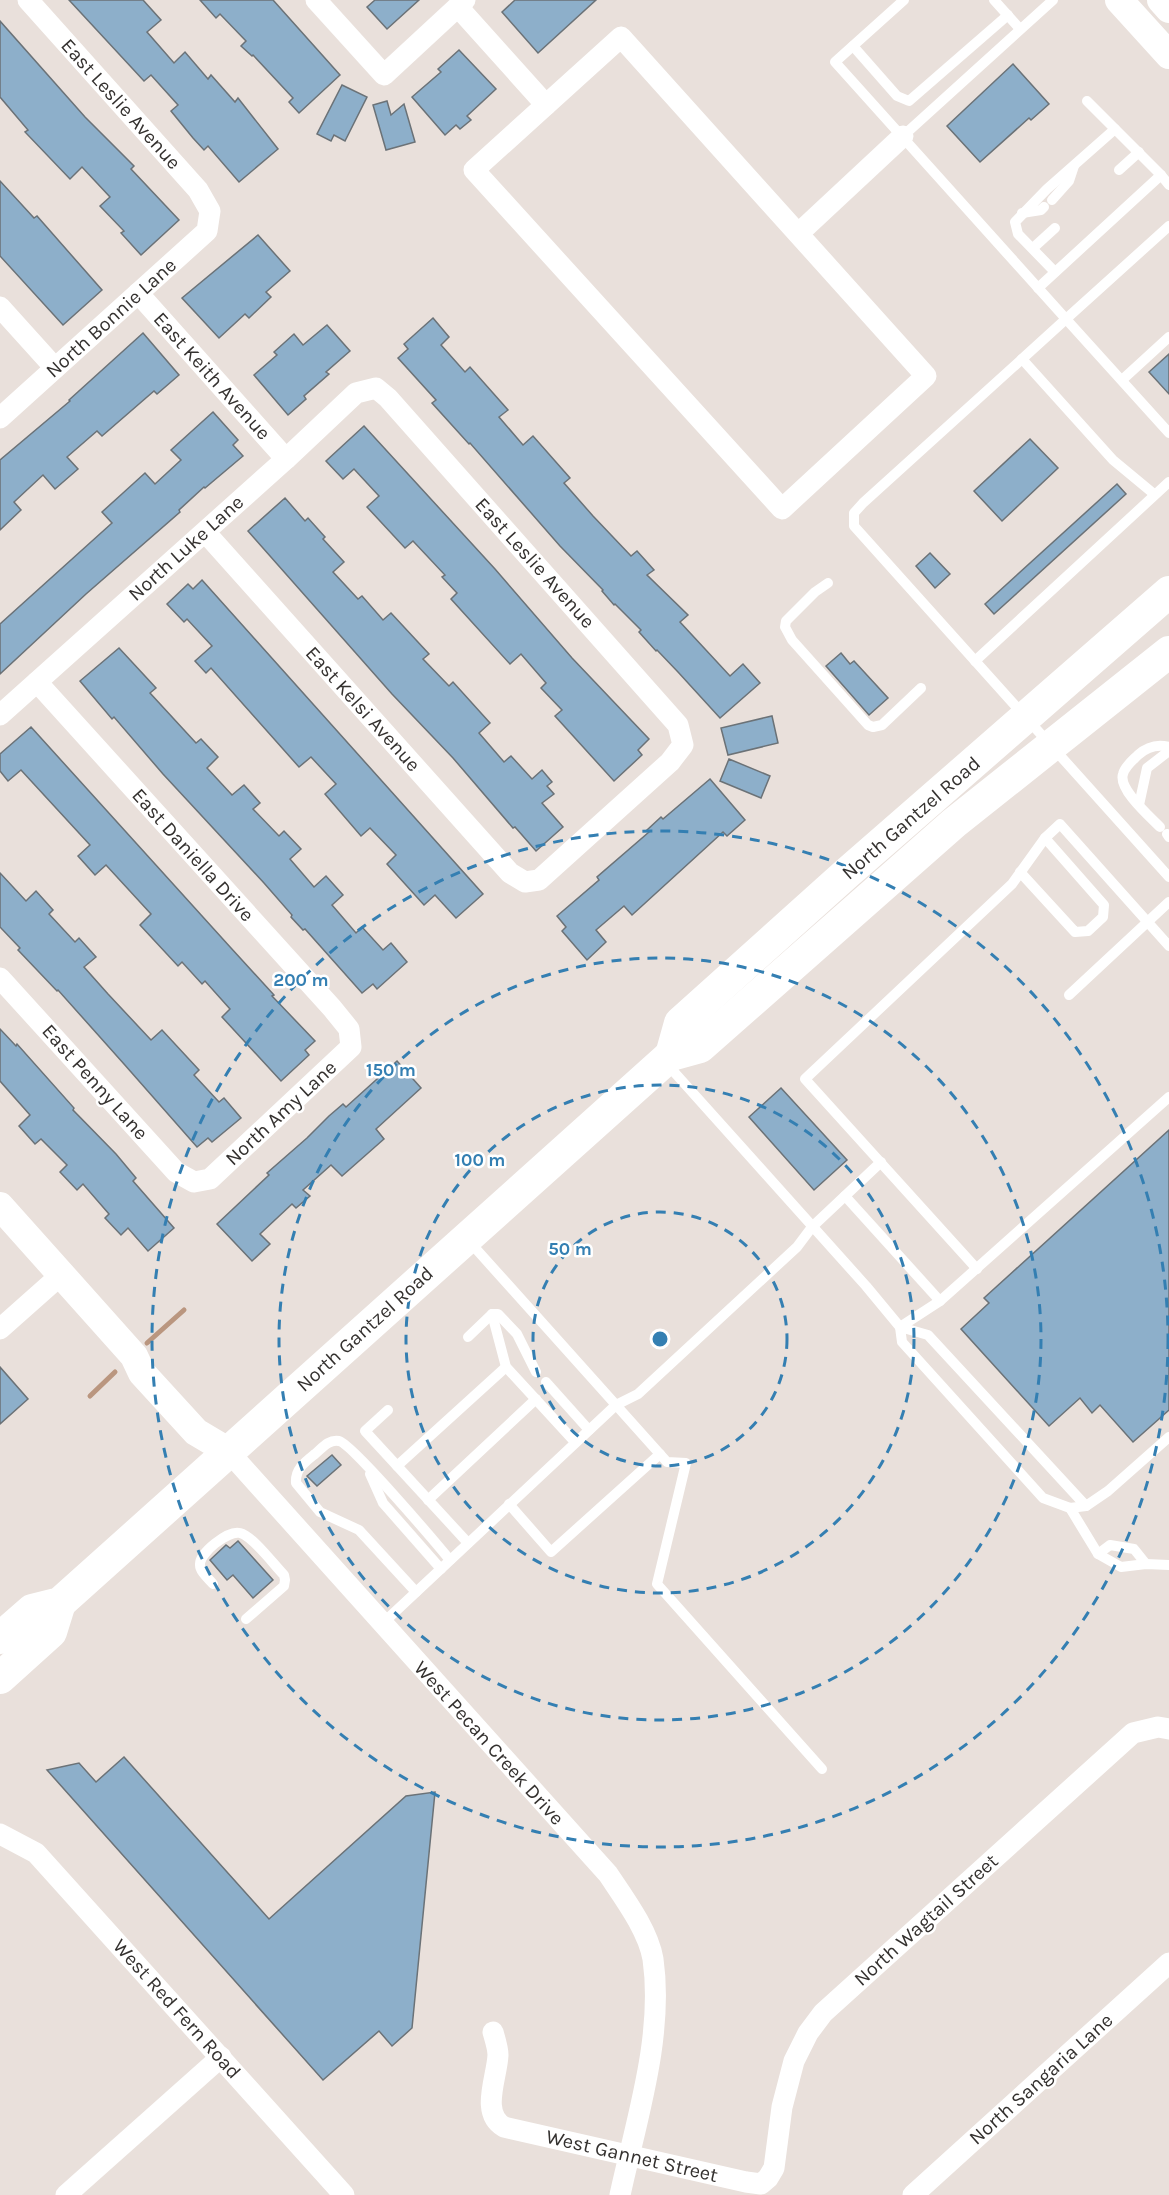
<svg xmlns="http://www.w3.org/2000/svg" width="1169" height="2195" viewBox="0 0 1169 2195" font-family="Karla,sans-serif">
	<style>
		.lines { fill: none; stroke-linecap: round; stroke-linejoin: round }
		.stream { stroke: #ba967f; stroke-width: 5 }
		.building { fill: #8dafca; stroke: #6b7277; stroke-width: 1.5 }
		.lane { stroke: #fff; stroke-width: 10 }
		.street { stroke: #fff; stroke-width: 21 }
		.secondary { stroke: #fff; stroke-width: 28 }
		.primary { stroke: #fff; stroke-width: 32 }
		.ring { fill: none; stroke: #347fb2; stroke-width: 3; stroke-dasharray: 10 8 }
		.labels { text-anchor: middle; dominant-baseline: central; stroke-width: 5; stroke-linejoin: round; paint-order: stroke }
		.street-label { font-size: 20px; fill: #34312f; stroke: #fff }
		.centre { fill: #347fb2; stroke: #fff; stroke-width: 3 }
		.ring-label { font-size: 18px; text-anchor: middle; font-weight: bold; fill: #347fb2; stroke: #fff; stroke-width: 5; stroke-linejoin: round; paint-order: stroke }
	</style>
	<rect width="100%" height="100%" fill="#e9e0db"/>
	<g class="lines">
		<g class="stream">
			<path d="M 147,1343 L 184,1310"/>
			<path d="M 90,1396 L 115,1372"/>
		</g>
	</g>
	<g class="building">
		<path d="M 69,0 L 143,0 L 161,20 L 147,32 L 174,63 L 185,52 L 208,79 L 211,75 L 235,102 L 238,98 L 278,149 L 239,182 L 208,146 L 204,150 L 193,138 L 171,111 L 178,105 L 151,75 L 144,81 Z"/>
		<path d="M 200,0 L 273,0 L 340,75 L 299,113 L 289,102 L 293,98 L 253,55 L 252,56 L 241,46 L 246,41 L 220,14 L 216,18 Z"/>
		<path d="M 375,0 L 419,0 L 387,29 L 367,7 Z"/>
		<path d="M 515,0 L 596,0 L 538,53 L 502,12 Z"/>
		<path d="M 0,21 L 85,117 L 134,166 L 131,169 L 179,220 L 141,255 L 121,233 L 124,231 L 100,206 L 110,197 L 82,167 L 70,179 L 25,132 L 28,130 L 0,97 Z"/>
		<path d="M 459,50 L 496,89 L 467,116 L 471,120 L 460,129 L 456,125 L 445,135 L 412,97 L 441,72 L 438,69 Z"/>
		<path d="M 1013,64 L 1049,104 L 1031,120 L 1029,118 L 980,162 L 947,126 Z"/>
		<path d="M 342,85 L 367,97 L 345,141 L 334,135 L 331,141 L 317,134 Z"/>
		<path d="M 387,101 L 391,115 L 404,104 L 415,142 L 386,150 L 373,105 Z"/>
		<path d="M 0,181 L 34,218 L 37,216 L 102,290 L 63,325 L 0,256 Z"/>
		<path d="M 258,235 L 290,271 L 266,292 L 271,297 L 249,318 L 245,314 L 219,338 L 182,298 Z"/>
		<path d="M 433,318 L 449,337 L 441,345 L 465,372 L 470,367 L 508,410 L 499,417 L 523,445 L 533,436 L 570,478 L 564,483 L 593,516 L 631,556 L 637,551 L 654,570 L 647,575 L 688,615 L 680,622 L 730,676 L 743,664 L 760,683 L 720,718 L 678,672 L 657,650 L 656,651 L 639,632 L 641,630 L 615,604 L 614,605 L 602,591 L 603,590 L 560,546 L 470,443 L 469,444 L 432,403 L 436,400 L 398,358 L 408,349 L 404,344 Z"/>
		<path d="M 327,325 L 350,351 L 326,372 L 329,374 L 304,396 L 306,399 L 288,415 L 254,375 L 277,355 L 274,352 L 294,334 L 303,345 Z"/>
		<path d="M 143,333 L 179,375 L 157,394 L 154,391 L 102,436 L 97,431 L 67,457 L 78,469 L 55,489 L 43,475 L 14,502 L 21,510 L 0,530 L 0,460 L 70,401 L 69,400 Z"/>
		<path d="M 1169,354 L 1169,394 L 1149,372 Z"/>
		<path d="M 213,412 L 238,440 L 233,445 L 243,456 L 205,488 L 204,487 L 179,510 L 180,512 L 86,594 L 0,674 L 0,624 L 112,523 L 102,512 L 123,493 L 145,473 L 155,484 L 181,460 L 171,450 Z"/>
		<path d="M 364,426 L 495,569 L 572,658 L 649,739 L 638,750 L 642,755 L 614,781 L 555,716 L 562,710 L 541,688 L 546,683 L 521,654 L 510,664 L 451,599 L 457,593 L 442,577 L 445,575 L 413,541 L 405,548 L 367,507 L 379,496 L 354,469 L 343,479 L 326,461 Z"/>
		<path d="M 1030,439 L 1058,468 L 1002,521 L 974,491 Z"/>
		<path d="M 1117,484 L 1126,494 L 994,614 L 985,604 Z"/>
		<path d="M 285,498 L 305,521 L 308,518 L 325,537 L 323,539 L 344,562 L 333,572 L 358,599 L 362,596 L 383,620 L 391,613 L 429,654 L 423,659 L 449,686 L 453,682 L 490,723 L 479,733 L 504,762 L 511,756 L 532,779 L 542,770 L 552,782 L 547,786 L 554,794 L 542,803 L 563,827 L 536,851 L 515,827 L 513,828 L 453,758 L 392,694 L 248,531 Z"/>
		<path d="M 930,553 L 950,574 L 935,588 L 916,566 Z"/>
		<path d="M 202,580 L 483,894 L 456,918 L 435,895 L 424,905 L 387,864 L 396,855 L 370,828 L 361,836 L 325,794 L 336,784 L 311,757 L 299,767 L 211,668 L 206,673 L 195,661 L 212,646 L 187,619 L 184,622 L 167,604 L 188,584 L 193,589 Z"/>
		<path d="M 119,648 L 156,688 L 150,693 L 196,743 L 201,739 L 218,757 L 207,768 L 232,795 L 244,785 L 260,803 L 253,809 L 279,836 L 284,831 L 301,849 L 290,859 L 314,887 L 326,876 L 343,895 L 332,905 L 356,933 L 362,927 L 383,950 L 391,943 L 407,962 L 377,989 L 373,984 L 362,993 L 305,929 L 303,930 L 291,917 L 292,915 L 264,883 L 163,774 L 114,717 L 112,719 L 80,681 Z"/>
		<path d="M 841,653 L 850,664 L 854,661 L 888,698 L 869,715 L 826,666 Z"/>
		<path d="M 772,716 L 778,743 L 728,755 L 721,728 Z"/>
		<path d="M 31,727 L 231,948 L 274,995 L 272,996 L 315,1041 L 305,1050 L 309,1055 L 281,1081 L 222,1017 L 230,1009 L 205,981 L 202,984 L 182,962 L 178,966 L 140,925 L 151,914 L 106,865 L 95,875 L 78,856 L 90,845 L 21,770 L 8,781 L 0,771 L 0,754 Z"/>
		<path d="M 729,759 L 770,776 L 761,798 L 720,781 Z"/>
		<path d="M 710,779 L 745,820 L 727,836 L 723,832 L 632,915 L 624,906 L 596,930 L 606,942 L 587,960 L 562,931 L 566,927 L 557,916 L 599,880 L 597,877 L 649,832 L 647,830 L 661,817 L 663,819 Z"/>
		<path d="M 0,873 L 26,901 L 36,891 L 53,910 L 49,914 L 75,942 L 79,938 L 96,957 L 84,967 L 108,994 L 151,1040 L 162,1030 L 199,1070 L 194,1075 L 219,1102 L 224,1098 L 241,1118 L 212,1142 L 208,1138 L 197,1147 L 124,1064 L 58,990 L 57,991 L 18,950 L 20,948 L 0,927 Z"/>
		<path d="M 0,1029 L 16,1046 L 17,1044 L 74,1108 L 73,1110 L 116,1154 L 136,1178 L 133,1181 L 174,1228 L 148,1251 L 128,1228 L 121,1235 L 105,1218 L 109,1214 L 83,1184 L 77,1190 L 60,1172 L 67,1165 L 41,1139 L 35,1144 L 19,1126 L 30,1115 L 0,1081 Z"/>
		<path d="M 397,1061 L 421,1088 L 376,1129 L 384,1139 L 342,1176 L 331,1165 L 303,1190 L 310,1196 L 296,1208 L 292,1204 L 260,1234 L 270,1244 L 252,1261 L 217,1224 L 269,1175 L 267,1173 L 307,1138 L 329,1116 L 343,1104 L 346,1107 Z"/>
		<path d="M 781,1088 L 847,1160 L 814,1190 L 749,1117 Z"/>
		<path d="M 1169,1130 L 1169,1410 L 1133,1442 L 1100,1405 L 1092,1413 L 1080,1398 L 1049,1426 L 961,1329 L 989,1303 L 984,1298 Z"/>
		<path d="M 0,1367 L 28,1399 L 0,1424 Z"/>
		<path d="M 332,1455 L 341,1465 L 317,1486 L 307,1476 Z"/>
		<path d="M 238,1541 L 273,1580 L 253,1598 L 233,1575 L 227,1580 L 210,1560 L 226,1545 L 230,1548 Z"/>
		<path d="M 124,1757 L 269,1919 L 406,1796 L 435,1792 L 412,2028 L 392,2046 L 379,2031 L 323,2080 L 47,1770 L 79,1763 L 96,1782 Z"/>
	</g>
	<g class="lines">
		<g class="lane">
			<path d="M 904,0 L 835,62 L 1066,319 L 1022,359 L 1113,460 L 1154,494"/>
			<path d="M 994,0 L 1020,29"/>
			<path d="M 853,46 L 897,96 L 909,101 L 1008,15"/>
			<path d="M 1087,101 L 1161,175"/>
			<path d="M 903,136 L 1053,0"/>
			<path d="M 1119,170 L 1139,152"/>
			<path d="M 1052,200 L 1069,181 L 1074,166"/>
			<path d="M 1022,213 L 1041,210 L 1044,207"/>
			<path d="M 1169,226 L 1066,319 L 1169,433"/>
			<path d="M 1033,248 L 1055,228"/>
			<path d="M 1055,272 L 1018,234 L 1015,222 L 1047,189 L 1115,129"/>
			<path d="M 1038,288 L 1161,175 L 1169,185"/>
			<path d="M 1022,359 L 863,503 L 854,513 L 854,526 L 1169,877"/>
			<path d="M 1122,380 L 1169,337"/>
			<path d="M 828,583 L 815,592 L 786,621 L 785,627 L 792,640 L 868,725 L 873,727 L 882,725 L 921,688"/>
			<path d="M 975,661 L 1169,482"/>
			<path d="M 1139,805 L 1147,768 L 1169,751"/>
			<path d="M 1160,827 C 1149,816 1118,789 1123,774 C 1125,766 1133,760 1138,755 C 1147,747 1158,744 1169,747"/>
			<path d="M 1167,834 L 1169,837"/>
			<path d="M 1020,872 L 1075,932 L 1088,931 L 1103,917 L 1104,905 L 1045,838"/>
			<path d="M 1069,995 L 1169,902"/>
			<path d="M 666,1063 L 866,1286 L 900,1327 L 902,1342 L 1043,1498 L 1070,1508 L 1086,1506 L 1108,1491 L 1169,1437"/>
			<path d="M 845,1196 L 940,1301"/>
			<path d="M 977,1269 L 805,1079 L 1012,884 L 1045,838 L 1060,824 L 1169,946"/>
			<path d="M 492,1314 L 506,1367 L 575,1442"/>
			<path d="M 900,1327 L 940,1301 L 1169,1097"/>
			<path d="M 900,1327 L 928,1335 L 1086,1506"/>
			<path d="M 468,1337 L 492,1314 L 498,1314 L 517,1334 L 536,1372"/>
			<path d="M 546,1382 L 589,1430"/>
			<path d="M 388,1410 L 365,1431 L 468,1543"/>
			<path d="M 397,1466 L 506,1367"/>
			<path d="M 370,1474 L 383,1503 L 441,1569"/>
			<path d="M 428,1500 L 536,1399"/>
			<path d="M 509,1504 L 551,1552 L 660,1454"/>
			<path d="M 1070,1508 L 1098,1554 L 1121,1567 L 1146,1564 L 1169,1565"/>
			<path d="M 1098,1554 L 1110,1545 L 1134,1549 L 1146,1564"/>
			<path d="M 213,1584 C 209,1579 200,1572 200,1565 C 199,1553 228,1530 240,1533 C 253,1536 274,1565 284,1575 L 285,1580 L 284,1586 L 246,1619"/>
			<path d="M 416,1592 L 359,1530 L 320,1512 L 296,1483 C 295,1469 305,1462 315,1454 C 322,1448 329,1439 339,1441 C 351,1443 436,1543 450,1560"/>
			<path d="M 382,1624 L 616,1405 L 468,1240"/>
			<path d="M 822,1769 L 657,1584 L 686,1463 L 667,1462 L 616,1405 L 638,1394 L 797,1247 L 812,1227 L 881,1162"/>
		</g>
		<g class="street">
			<path d="M 316,0 L 384,75 L 465,0"/>
			<path d="M 458,7 L 546,105"/>
			<path d="M 621,37 L 926,376 L 782,509 L 474,170 Z"/>
			<path d="M 799,233 L 903,136"/>
			<path d="M 138,293 L 286,459"/>
			<path d="M 0,307 L 55,368"/>
			<path d="M 0,418 L 207,231 L 210,211 L 198,190 L 28,0"/>
			<path d="M 0,715 L 286,459 L 356,393 L 376,388 L 388,398 L 678,725 L 683,745 L 670,762 L 539,880 L 525,882 L 510,873 L 205,532"/>
			<path d="M 0,978 L 176,1172 L 194,1182 L 210,1179 L 351,1047 L 349,1029 L 332,1008 L 37,682"/>
			<path d="M 0,1329 L 62,1274"/>
			<path d="M 228,1451 L 608,1874 C 624,1898 648,1930 653,1959 C 664,2036 636,2121 620,2195"/>
			<path d="M 0,1834 L 36,1853 L 344,2195"/>
			<path d="M 493,2032 C 495,2039 498,2048 498,2055 C 497,2078 480,2113 504,2127 L 746,2182 L 761,2184 L 768,2178 L 774,2168 L 782,2107 L 794,2061 L 808,2033 L 823,2013 L 1133,1733 L 1158,1727 L 1169,1729"/>
			<path d="M 66,2195 L 221,2057"/>
			<path d="M 913,2195 L 1169,1963"/>
		</g>
		<g class="secondary">
			<path d="M 1119,0 L 1169,55"/>
			<path d="M 1161,0 L 1169,9"/>
			<path d="M 0,1206 L 134,1356 L 142,1373 L 196,1432 L 228,1451"/>
		</g>
		<g class="primary">
			<path d="M 671,1055 L 680,1023 L 847,873 L 1169,592"/>
			<path d="M 0,1638 L 32,1610 L 60,1603 L 671,1055 L 700,1047 L 954,823 L 1169,652"/>
			<path d="M 0,1678 L 51,1632 L 60,1603"/>
		</g>
	</g>
	<g class="ring">
		<circle cx="660" cy="1339" r="127"/>
		<circle cx="660" cy="1339" r="254"/>
		<circle cx="660" cy="1339" r="381"/>
		<circle cx="660" cy="1339" r="508"/>
	</g>
	<g class="labels">
		<g class="street-label">
			<text transform="translate(121 104) rotate(48)">East Leslie Avenue</text>
			<text transform="translate(111 318) rotate(-42)">North Bonnie Lane</text>
			<text transform="translate(212 376) rotate(48)">East Keith Avenue</text>
			<text transform="translate(186 548) rotate(-42)">North Luke Lane</text>
			<text transform="translate(535 563) rotate(48)">East Leslie Avenue</text>
			<text transform="translate(363 709) rotate(48)">East Kelsi Avenue</text>
			<text transform="translate(911 818) rotate(-41)">North Gantzel Road</text>
			<text transform="translate(193 855) rotate(48)">East Daniella Drive</text>
			<text transform="translate(95 1082) rotate(48)">East Penny Lane</text>
			<text transform="translate(281 1113) rotate(-43)">North Amy Lane</text>
			<text transform="translate(365 1329) rotate(-42)">North Gantzel Road</text>
			<text transform="translate(489 1743) rotate(48)">West Pecan Creek Drive</text>
			<text transform="translate(926 1920) rotate(-42)">North Wagtail Street</text>
			<text transform="translate(177 2009) rotate(48)">West Red Fern Road</text>
			<text transform="translate(1041 2079) rotate(-42)">North Sangaria Lane</text>
			<text transform="translate(632 2156) rotate(13)">West Gannet Street</text>
		</g>
	</g>
	<circle cx="660" cy="1339" r="9" class="centre"/>
	<g class="ring-label">
		<text x="301" y="986">200 m</text>
		<text x="391" y="1076">150 m</text>
		<text x="480" y="1166">100 m</text>
		<text x="570" y="1255">50 m</text>
	</g>
</svg>
